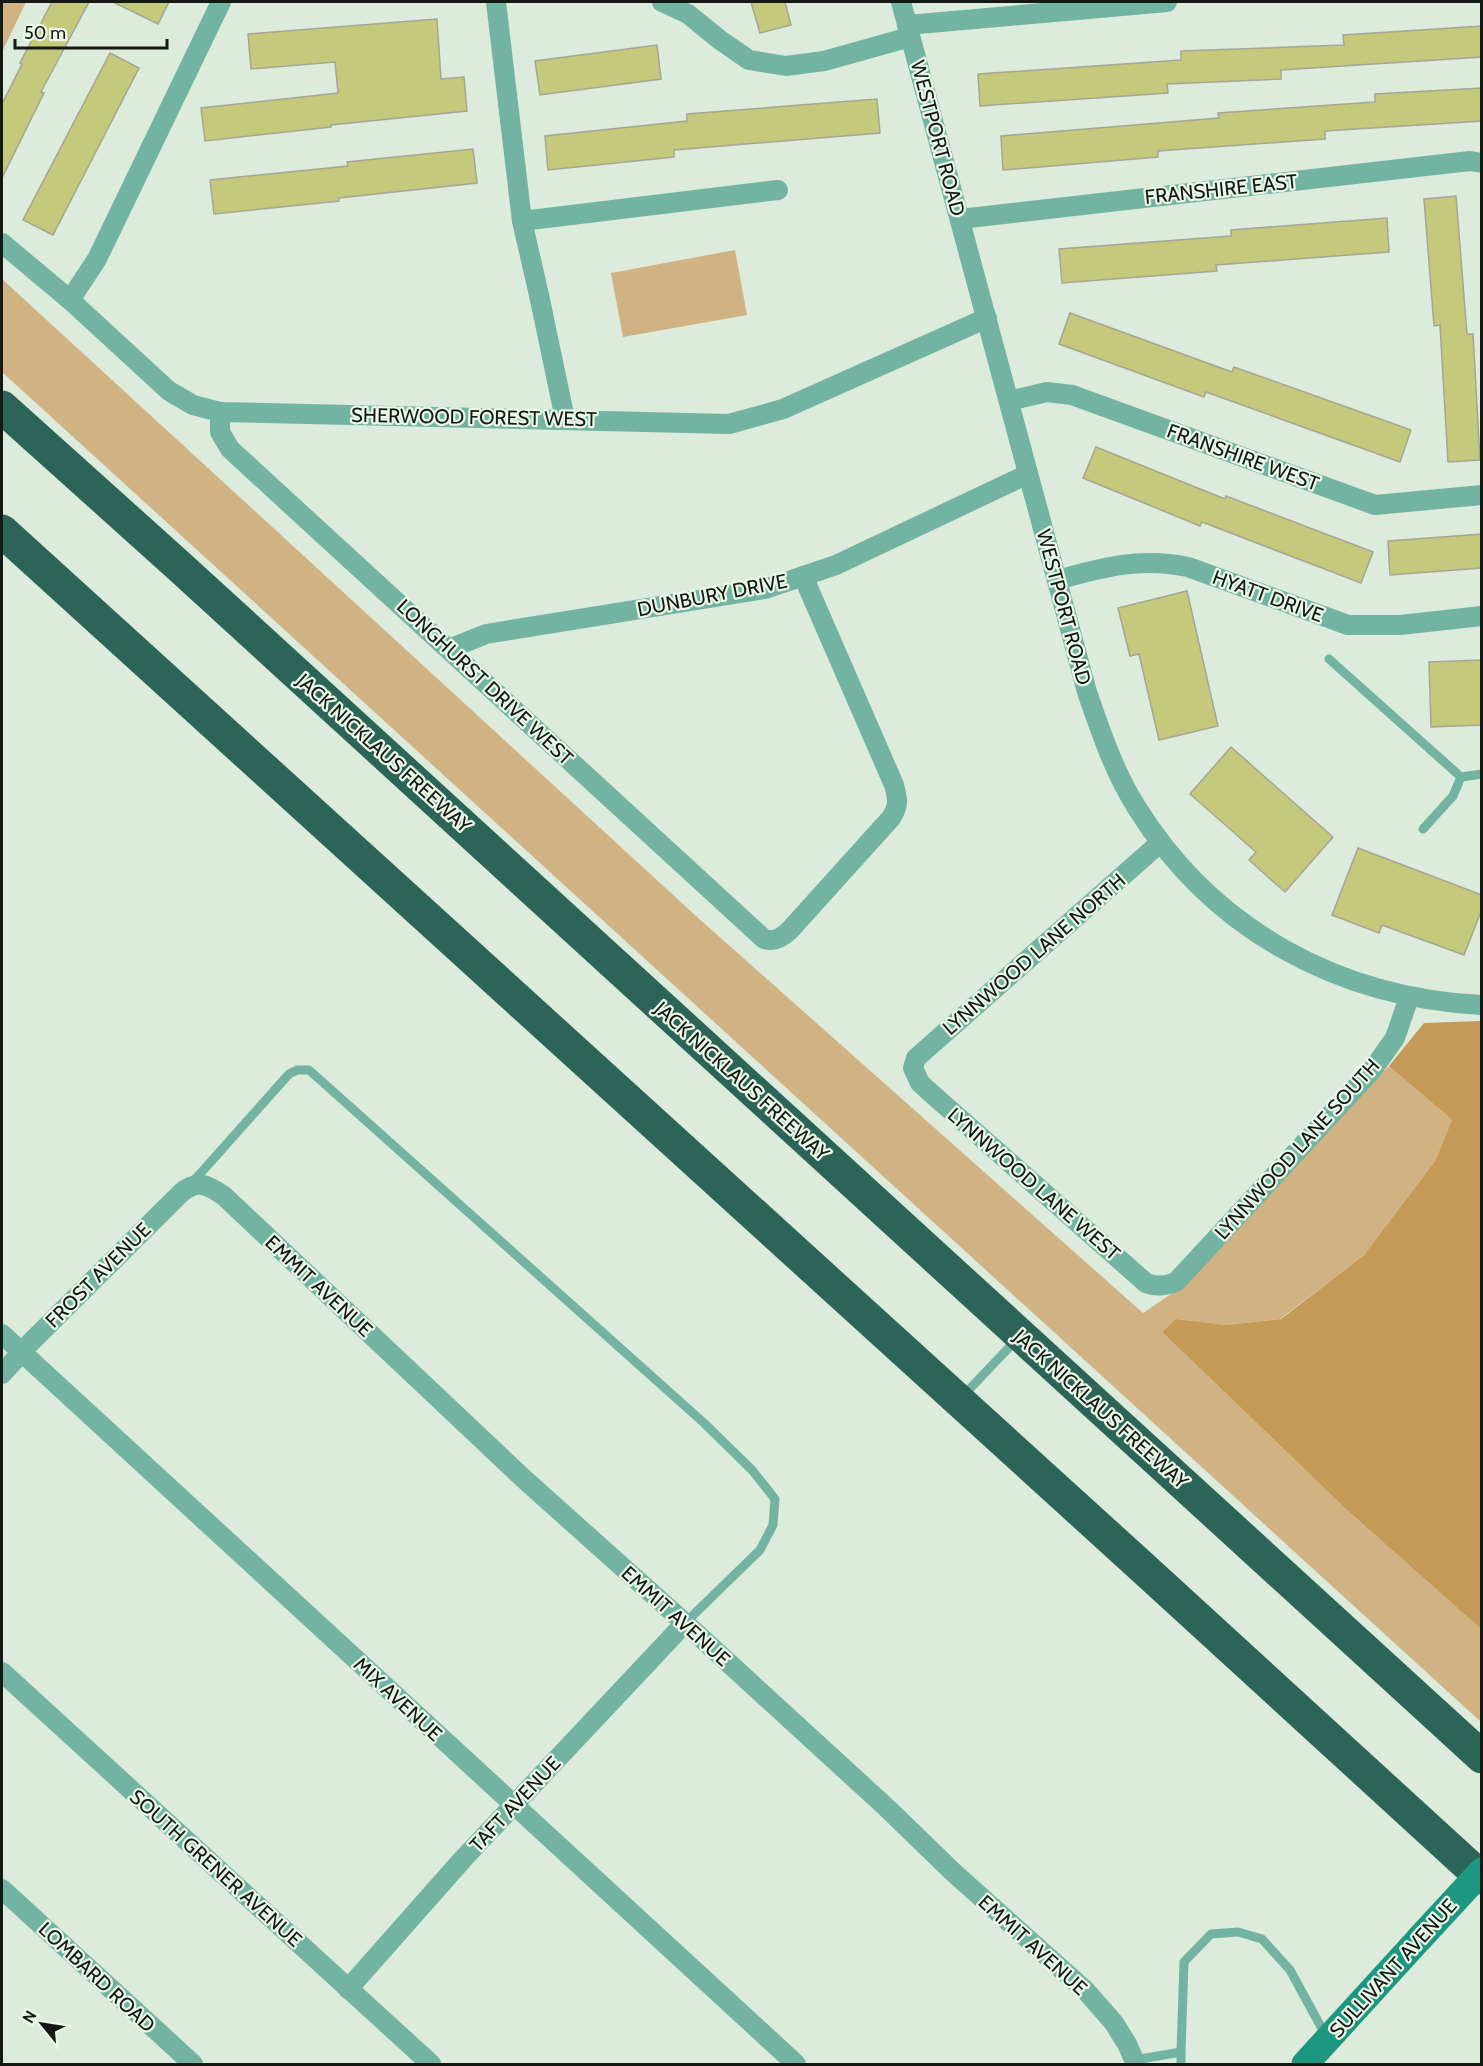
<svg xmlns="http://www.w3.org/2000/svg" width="1483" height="2066" viewBox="0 0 1483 2066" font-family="Cabin,sans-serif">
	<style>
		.green { fill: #d1b283 }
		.forest { fill: #c49a56 }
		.building { fill: #c5c97c; stroke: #a5a694; stroke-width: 1.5 }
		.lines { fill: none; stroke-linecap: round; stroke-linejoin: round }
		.lane { stroke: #72b3a2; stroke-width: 9 }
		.street { stroke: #72b3a2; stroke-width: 20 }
		.secondary { stroke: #1c9881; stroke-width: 27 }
		.highway { stroke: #2c6558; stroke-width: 33 }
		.secondary-bridge { stroke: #1c9881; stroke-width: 27 }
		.labels { text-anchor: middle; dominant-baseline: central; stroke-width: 4.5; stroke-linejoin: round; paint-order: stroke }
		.street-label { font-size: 20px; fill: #141914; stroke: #eaf8e8 }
	</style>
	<rect width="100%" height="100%" fill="#dcebdb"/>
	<g class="green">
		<path d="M 2,2 L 26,2 L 2,52 Z"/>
		<path d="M 735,250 L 747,315 L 623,337 L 611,273 Z"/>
		<path d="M 2,279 L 696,916 L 1143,1313 L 1174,1292 L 1389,1066 L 1452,1120 L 1435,1161 L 1364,1255 L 1280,1319 L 1227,1325 L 1176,1319 L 1162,1332 L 1347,1510 L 1481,1629 L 1481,1722 L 2,372 Z"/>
	</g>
	<path class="forest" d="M 1481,1021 L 1482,1021 L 1481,1629 L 1347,1510 L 1162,1332 L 1176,1319 L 1227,1325 L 1281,1319 L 1364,1255 L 1435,1161 L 1452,1120 L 1389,1066 L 1424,1023 Z"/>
	<g class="building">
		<path d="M 52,2 L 89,2 L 41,92 L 44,93 L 2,178 L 2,104 L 22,64 L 20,63 Z"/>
		<path d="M 113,2 L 169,2 L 158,24 Z"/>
		<path d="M 751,2 L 785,2 L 791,25 L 760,33 Z"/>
		<path d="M 437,19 L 441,79 L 464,77 L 467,111 L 331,125 L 331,127 L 205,141 L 201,108 L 338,93 L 335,62 L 251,69 L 248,34 Z"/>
		<path d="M 1482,26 L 1482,57 L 1281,70 L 1281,79 L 1167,84 L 1168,93 L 980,106 L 978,74 L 1181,60 L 1181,51 L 1344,45 L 1343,35 Z"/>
		<path d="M 657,45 L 661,79 L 540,95 L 535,61 Z"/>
		<path d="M 110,53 L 139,68 L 53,235 L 23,220 Z"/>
		<path d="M 1482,88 L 1482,121 L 1325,131 L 1325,139 L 1158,151 L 1158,157 L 1003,170 L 1001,136 L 1219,118 L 1218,113 L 1375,102 L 1375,94 Z"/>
		<path d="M 877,99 L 880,133 L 674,150 L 674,157 L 548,170 L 545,136 L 687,121 L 687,114 Z"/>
		<path d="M 473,149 L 477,183 L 339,198 L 339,201 L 214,214 L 210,180 L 348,166 L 347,162 Z"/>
		<path d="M 1456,196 L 1467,334 L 1473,334 L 1480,460 L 1448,462 L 1440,325 L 1434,326 L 1424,199 Z"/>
		<path d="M 1387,218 L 1389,252 L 1216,265 L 1217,271 L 1062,283 L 1059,249 L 1231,236 L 1231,230 Z"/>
		<path d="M 1070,313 L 1232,372 L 1234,367 L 1411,430 L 1400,462 L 1206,392 L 1204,397 L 1059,344 Z"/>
		<path d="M 1096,447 L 1225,499 L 1226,496 L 1373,552 L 1361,583 L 1202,522 L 1200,526 L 1083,478 Z"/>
		<path d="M 1482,534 L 1482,568 L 1390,575 L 1388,541 Z"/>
		<path d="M 1187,591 L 1218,726 L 1159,740 L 1139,654 L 1130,656 L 1118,608 Z"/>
		<path d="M 1482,660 L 1482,725 L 1431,727 L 1429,662 Z"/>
		<path d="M 1231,747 L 1333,837 L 1285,892 L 1249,860 L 1256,852 L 1190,794 Z"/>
		<path d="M 1358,848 L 1482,895 L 1482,909 L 1464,955 L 1382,925 L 1379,933 L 1332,915 Z"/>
	</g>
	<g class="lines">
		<g class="lane">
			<path d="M 1329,659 L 1461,777 L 1482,774"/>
			<path d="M 1423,829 L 1453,796 L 1461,777"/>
			<path d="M 191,1184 L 289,1074 L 297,1070 L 309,1070 L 327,1086 L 704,1423 L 752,1470 L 775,1499 L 773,1525 L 760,1550 L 685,1623"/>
			<path d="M 962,1397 L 1017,1339"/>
			<path d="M 1181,2052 L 1184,1962 L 1211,1934 L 1238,1932 L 1262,1939 L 1290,1970 L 1326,2036"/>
			<path d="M 1135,2060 L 1181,2052 L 1181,2064"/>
		</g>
		<g class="street">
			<path d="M 496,2 L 522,221 L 539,295 L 565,419"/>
			<path d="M 662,2 L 688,14 L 720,40 L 749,60 L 786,66 L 824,61 L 910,37"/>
			<path d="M 901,2 L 1087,692 C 1101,732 1114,772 1137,808 C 1213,930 1339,998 1482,1005"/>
			<path d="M 907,25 L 1167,2"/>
			<path d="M 960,219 L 1470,161 L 1482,163"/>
			<path d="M 522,221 L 778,190"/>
			<path d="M 2,243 L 70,300 L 169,391 L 193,405 L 220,412 L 729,424 L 783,409 L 987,318"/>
			<path d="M 70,300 L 97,259 L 221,2"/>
			<path d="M 1009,401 L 1047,392 L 1072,395 L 1375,505 L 1482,495"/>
			<path d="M 220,412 L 220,432 L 230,449 L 764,939 C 774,942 781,938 789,931 L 891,818 C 899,806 898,799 894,785 L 803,576"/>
			<path d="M 1057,580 C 1104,567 1140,557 1188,567 L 1348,625 L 1400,625 L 1482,616"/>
			<path d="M 449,649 L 486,634 L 765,589 L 836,565 L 1028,474"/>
			<path d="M 1161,842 L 923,1052 L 916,1058 L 913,1068 L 920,1083 L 932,1094 L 1146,1283 C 1157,1287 1164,1286 1176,1282 L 1373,1069 L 1395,1038 L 1409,997"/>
			<path d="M 2,1334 L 796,2064"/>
			<path d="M 2,1374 L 29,1344 L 181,1193 C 198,1179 208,1185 224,1196 L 524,1479 L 685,1623 L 887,1808 L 953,1872 L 1086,1991 L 1114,2023 L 1127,2044 L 1136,2064"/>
			<path d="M 2,1672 L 431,2064"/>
			<path d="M 2,1889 L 193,2064"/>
			<path d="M 348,1989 L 463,1859 L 685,1623"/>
		</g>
		<path class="secondary" d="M 1305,2064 L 1420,1938"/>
		<g class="highway">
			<path d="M 2,407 L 180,567 L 1482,1757"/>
			<path d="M 2,531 L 1142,1567 L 1482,1878"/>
		</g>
		<path class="secondary-bridge" d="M 1420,1938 L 1482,1871"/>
	</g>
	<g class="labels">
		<g class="street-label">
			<text transform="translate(938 138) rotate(75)">WESTPORT ROAD</text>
			<text transform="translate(1221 189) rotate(-6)">FRANSHIRE EAST</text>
			<text transform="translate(474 417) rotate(1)">SHERWOOD FOREST WEST</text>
			<text transform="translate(1243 457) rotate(20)">FRANSHIRE WEST</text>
			<text transform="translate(712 595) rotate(-11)">DUNBURY DRIVE</text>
			<text transform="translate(1268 596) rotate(20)">HYATT DRIVE</text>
			<text transform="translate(1064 607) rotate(75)">WESTPORT ROAD</text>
			<text transform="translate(485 682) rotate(43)">LONGHURST DRIVE WEST</text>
			<text transform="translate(384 753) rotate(42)">JACK NICKLAUS FREEWAY</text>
			<text transform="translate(1034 954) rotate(-41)">LYNNWOOD LANE NORTH</text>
			<text transform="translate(742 1081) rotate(42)">JACK NICKLAUS FREEWAY</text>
			<text transform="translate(1297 1149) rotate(-48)">LYNNWOOD LANE SOUTH</text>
			<text transform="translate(1034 1184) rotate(41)">LYNNWOOD LANE WEST</text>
			<text transform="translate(98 1275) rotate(-45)">FROST AVENUE</text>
			<text transform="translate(319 1286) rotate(43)">EMMIT AVENUE</text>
			<text transform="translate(1101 1409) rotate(42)">JACK NICKLAUS FREEWAY</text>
			<text transform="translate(676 1616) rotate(42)">EMMIT AVENUE</text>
			<text transform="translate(398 1699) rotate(43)">MIX AVENUE</text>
			<text transform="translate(515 1804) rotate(-47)">TAFT AVENUE</text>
			<text transform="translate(216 1868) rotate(42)">SOUTH GRENER AVENUE</text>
			<text transform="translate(1033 1945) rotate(42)">EMMIT AVENUE</text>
			<text transform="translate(1393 1968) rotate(-48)">SULLIVANT AVENUE</text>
			<text transform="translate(97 1977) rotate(43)">LOMBARD ROAD</text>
		</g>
	</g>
	<rect width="1483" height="2066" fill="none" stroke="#141914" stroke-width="6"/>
	<g transform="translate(42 2024) rotate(300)" stroke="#eaf8e8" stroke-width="4.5" paint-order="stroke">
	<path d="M0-4.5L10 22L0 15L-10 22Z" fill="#141914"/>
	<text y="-9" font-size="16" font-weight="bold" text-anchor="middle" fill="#141914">N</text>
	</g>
	<path d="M15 39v9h152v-9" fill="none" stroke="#141914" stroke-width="3"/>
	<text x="24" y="39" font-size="18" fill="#141914" stroke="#eaf8e8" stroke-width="4.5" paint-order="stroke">50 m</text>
</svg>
